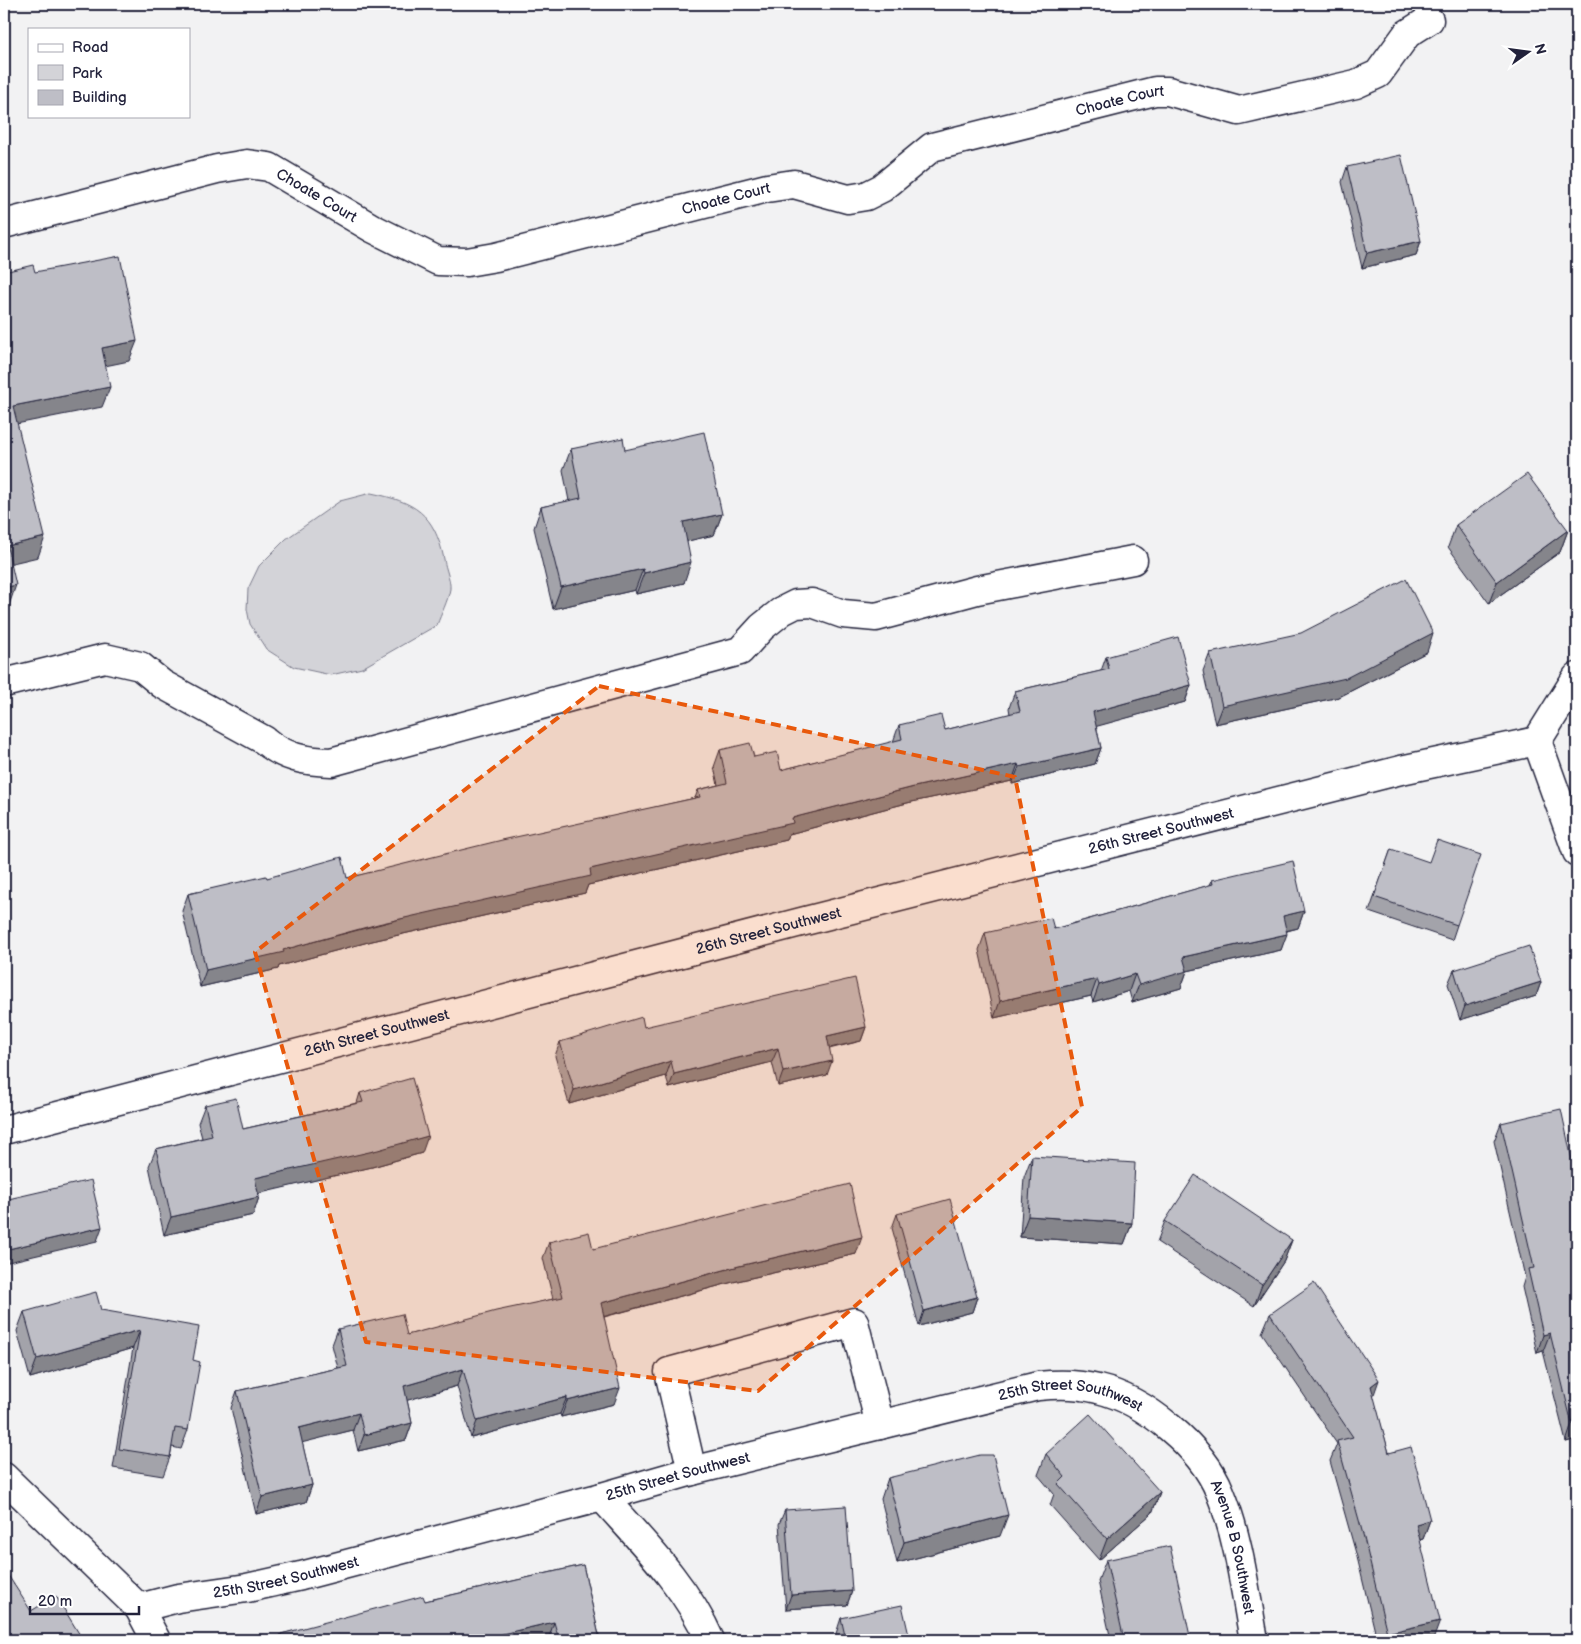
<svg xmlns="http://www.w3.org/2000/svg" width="1581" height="1644" viewBox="0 0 1581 1644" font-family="'Balsamiq Sans',sans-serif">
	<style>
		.green { fill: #d3d3d8; stroke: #7a7a8a }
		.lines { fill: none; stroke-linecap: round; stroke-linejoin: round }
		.minor-casing { stroke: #22223b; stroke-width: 31 }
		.minor { stroke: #fff; stroke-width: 28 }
		.wall { fill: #a3a3aa; stroke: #22223b }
		.shaded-wall { fill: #85858b; stroke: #22223b }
		.building { fill: #bebec6; stroke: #22223b }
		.marked { fill: #e8590c; fill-opacity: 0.2; stroke: #e8590c; stroke-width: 4; stroke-dasharray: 10 6; stroke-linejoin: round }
		.labels { text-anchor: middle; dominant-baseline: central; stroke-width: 4; stroke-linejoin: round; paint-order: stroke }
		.street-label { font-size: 15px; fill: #22223b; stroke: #fff }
	</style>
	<rect width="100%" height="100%" fill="#f2f2f3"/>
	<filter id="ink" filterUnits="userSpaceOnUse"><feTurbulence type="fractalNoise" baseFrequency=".02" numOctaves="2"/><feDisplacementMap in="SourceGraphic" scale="10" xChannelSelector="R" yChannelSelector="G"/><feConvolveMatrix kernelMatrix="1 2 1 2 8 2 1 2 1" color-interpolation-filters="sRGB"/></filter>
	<g filter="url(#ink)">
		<path class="green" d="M 371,493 C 415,502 434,513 444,559 C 445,568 451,580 450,589 C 448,601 441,614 437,625 L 362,668 L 331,675 L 294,667 L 266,649 L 250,624 L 247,609 L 248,589 L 259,566 L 286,539 L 340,501 Z"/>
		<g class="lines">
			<g class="minor-casing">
				<g id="minor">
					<path id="s1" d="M 4,224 L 217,169 L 247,164 L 269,167 L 372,228 L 438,261 L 467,262 L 496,257 L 767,188 L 794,184 L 848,199 L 866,196 L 882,188 L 932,147 L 1155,91 L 1168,91 L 1239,111 L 1356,84 L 1378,74 L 1407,34 L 1429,20"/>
					<path d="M 4,683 L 105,658 L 140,666 L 162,684 L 264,740 C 285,758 305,761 331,762 L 740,651 L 762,627 L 782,611 L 796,604 L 812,603 L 843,614 L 876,617 L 977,590 L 1133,560"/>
					<path d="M 1537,741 L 1577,852"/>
					<path id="s2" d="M 4,1130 L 805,921 L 1401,770 L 1537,741 L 1577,677"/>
					<path d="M 692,1471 L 669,1372 L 854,1322 L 880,1425"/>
					<path d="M 4,1477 L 139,1608 L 156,1640"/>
					<path d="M 602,1497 C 641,1541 686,1585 710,1640"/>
					<path id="s3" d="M 139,1608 L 178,1598 L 247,1588 L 301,1576 L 602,1497 L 692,1471 L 1038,1386 C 1058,1384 1079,1384 1098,1389 C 1145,1400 1202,1447 1220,1492 C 1239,1538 1245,1591 1254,1640"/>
				</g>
			</g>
			<use href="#minor" class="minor"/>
		</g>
		<g class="wall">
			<path d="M 1347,167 L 1421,241 L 1416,255 L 1362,268 L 1342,182 Z"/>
			<path d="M 571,449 L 625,450 L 722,514 L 714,535 L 687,541 L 684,583 L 636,594 L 635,590 L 553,609 L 534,528 L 541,507 L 569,501 L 563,470 Z"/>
			<path d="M 1456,525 L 1568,530 L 1560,552 L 1489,603 L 1448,547 Z"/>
			<path d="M 1427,652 L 1339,697 L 1215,724 L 1203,671 L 1210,653 Z"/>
			<path d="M 1106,657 L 1191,685 L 1185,702 L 1096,726 L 1101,748 L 1095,764 L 1012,784 L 1012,781 L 907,803 L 789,834 L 787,840 L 588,885 L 585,893 L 372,941 L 279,966 L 278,969 L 200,987 L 182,911 L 188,894 L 267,878 L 347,878 L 695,798 L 698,790 L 718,785 L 714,767 L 720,750 L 754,757 L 781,770 L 893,742 L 899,725 L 945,730 L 1010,714 L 1009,708 L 1015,691 L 1101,671 Z"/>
			<path d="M 1391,849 L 1457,925 L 1452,940 L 1369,912 Z"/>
			<path d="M 1212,880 L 1304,911 L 1298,928 L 1287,931 L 1281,950 L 1187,971 L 1181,988 L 1132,1002 L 1129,991 L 1093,1002 L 1091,996 L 994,1018 L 979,950 L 985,933 L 1054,929 L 1210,885 Z"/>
			<path d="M 1454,970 L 1541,982 L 1536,996 L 1460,1020 L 1448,984 Z"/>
			<path d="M 644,1027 L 866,1027 L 861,1041 L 829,1049 L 827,1075 L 778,1086 L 772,1062 L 669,1088 L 666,1076 L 569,1104 L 555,1056 L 560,1042 Z"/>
			<path d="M 360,1093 L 422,1153 L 372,1167 L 258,1193 L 259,1197 L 253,1215 L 164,1235 L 149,1166 L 156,1149 L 202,1138 L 198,1123 L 205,1105 L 243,1129 L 357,1103 Z"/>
			<path d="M 1501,1123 L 1577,1183 L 1577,1439 L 1566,1442 L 1543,1351 L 1537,1353 L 1522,1287 L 1525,1277 L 1494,1141 Z"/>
			<path d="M 1032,1156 L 1132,1223 L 1124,1244 L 1020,1237 L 1024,1177 Z"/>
			<path d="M 897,1214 L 977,1297 L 972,1312 L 919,1326 L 892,1228 Z"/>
			<path d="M 1165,1221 L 1292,1240 L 1284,1261 L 1254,1306 L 1157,1242 Z"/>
			<path d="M 549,1242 L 593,1249 L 856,1254 L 733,1282 L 604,1317 L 614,1404 L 561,1417 L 560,1414 L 471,1438 L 457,1386 L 407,1400 L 412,1423 L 406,1440 L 358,1451 L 353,1430 L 302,1442 L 312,1485 L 306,1502 L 256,1514 L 231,1408 L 237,1391 L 338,1368 L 332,1345 L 338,1329 L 407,1335 L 553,1299 L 543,1258 Z"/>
			<path d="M 101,1310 L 193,1360 L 188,1430 L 181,1449 L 172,1447 L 170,1457 L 163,1476 L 113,1468 L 133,1348 L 30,1378 L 17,1331 L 24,1312 Z"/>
			<path d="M 1270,1314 L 1373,1396 L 1389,1453 L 1430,1520 L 1423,1539 L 1420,1540 L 1433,1640 L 1377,1640 L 1357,1557 L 1330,1461 L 1337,1444 L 1262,1333 Z"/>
			<path d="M 1046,1454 L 1160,1492 L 1152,1513 L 1099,1560 L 1050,1505 L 1054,1494 L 1038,1475 Z"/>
			<path d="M 888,1478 L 1000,1536 L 897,1563 L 881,1499 Z"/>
			<path d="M 785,1510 L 852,1591 L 847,1605 L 786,1609 L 779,1524 Z"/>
			<path d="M 1106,1560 L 1190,1636 L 1188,1640 L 1111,1640 L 1098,1581 Z"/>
			<path d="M 583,1565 L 600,1640 L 279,1640 L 281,1634 Z"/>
			<path d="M 841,1618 L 910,1640 L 834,1640 Z"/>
		</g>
		<g class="shaded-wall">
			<path d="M 1421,241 L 1416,255 L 1362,268 L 1367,253 Z"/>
			<path d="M 137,341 L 129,361 L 95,368 L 102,348 Z"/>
			<path d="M 110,387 L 102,407 L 6,426 L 13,406 Z"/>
			<path d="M 722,514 L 714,535 L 675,544 L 683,522 Z"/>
			<path d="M 1568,530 L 1560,552 L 1489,603 L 1497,582 Z"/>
			<path d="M 45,537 L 38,557 L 4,565 L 7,546 Z"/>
			<path d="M 691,562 L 684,583 L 636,594 L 644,573 Z"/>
			<path d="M 643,569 L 635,590 L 553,609 L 561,587 Z"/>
			<path d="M 16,585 L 9,605 L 4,606 L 4,588 Z"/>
			<path d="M 1433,633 L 1427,652 L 1339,697 L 1215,724 L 1222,706 Z"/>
			<path d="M 1191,685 L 1185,702 L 1087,729 L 1093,712 Z"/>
			<path d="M 1101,748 L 1095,764 L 1012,784 L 1019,767 Z"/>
			<path d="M 1018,764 L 1012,781 L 907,803 L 789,834 L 787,840 L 588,885 L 585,893 L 372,941 L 279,966 L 278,969 L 200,987 L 206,970 L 590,869 L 914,787 Z"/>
			<path d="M 1304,911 L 1298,928 L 1277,933 L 1283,916 Z"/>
			<path d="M 1287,934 L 1281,950 L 1187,971 L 1181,988 L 1132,1002 L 1139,985 L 1183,957 Z"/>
			<path d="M 1135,974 L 1129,991 L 1093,1002 L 1099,985 Z"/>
			<path d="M 1097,979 L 1091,996 L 994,1018 L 1000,1001 Z"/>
			<path d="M 1541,982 L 1536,996 L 1460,1020 L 1465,1006 Z"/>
			<path d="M 866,1027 L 861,1041 L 821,1050 L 827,1036 Z"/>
			<path d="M 778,1048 L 772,1062 L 669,1088 L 674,1074 Z"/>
			<path d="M 671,1061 L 666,1076 L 569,1104 L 574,1090 Z"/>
			<path d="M 832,1061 L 827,1075 L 778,1086 L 783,1072 Z"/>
			<path d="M 428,1136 L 422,1153 L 372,1167 L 248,1196 L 255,1178 Z"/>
			<path d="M 259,1197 L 253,1215 L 164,1235 L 171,1217 Z"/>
			<path d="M 1028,1216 L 1132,1223 L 1124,1244 L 1020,1237 Z"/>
			<path d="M 102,1227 L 97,1241 L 4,1263 L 4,1250 Z"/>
			<path d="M 862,1237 L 856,1254 L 733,1282 L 595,1319 L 601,1303 L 739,1266 Z"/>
			<path d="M 1292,1240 L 1284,1261 L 1254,1306 L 1262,1285 Z"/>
			<path d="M 977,1297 L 972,1312 L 919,1326 L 924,1311 Z"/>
			<path d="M 140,1330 L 133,1348 L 30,1378 L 37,1359 Z"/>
			<path d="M 1550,1333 L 1543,1351 L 1537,1353 L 1543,1335 Z"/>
			<path d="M 463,1369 L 457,1386 L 398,1403 L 404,1386 Z"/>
			<path d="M 1379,1380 L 1372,1400 L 1371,1386 Z"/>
			<path d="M 620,1388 L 614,1404 L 561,1417 L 567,1401 Z"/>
			<path d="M 567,1397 L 560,1414 L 471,1438 L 477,1421 Z"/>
			<path d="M 359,1413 L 353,1430 L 293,1445 L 299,1428 Z"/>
			<path d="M 1577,1422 L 1577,1439 L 1566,1442 L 1572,1424 Z"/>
			<path d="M 412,1423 L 406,1440 L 358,1451 L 364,1435 Z"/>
			<path d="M 312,1485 L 306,1502 L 256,1514 L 262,1497 Z"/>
			<path d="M 1160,1492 L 1152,1513 L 1099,1560 L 1107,1539 Z"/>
			<path d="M 1008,1515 L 1000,1536 L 897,1563 L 904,1542 Z"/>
			<path d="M 1430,1520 L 1423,1539 L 1409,1543 L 1416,1524 Z"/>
			<path d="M 852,1591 L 847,1605 L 786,1609 L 791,1595 Z"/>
			<path d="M 1440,1621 L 1433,1640 L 1384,1640 L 1387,1633 Z"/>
			<path d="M 554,1622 L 548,1640 L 476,1640 Z"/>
			<path d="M 475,1634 L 473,1640 L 450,1640 Z"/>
		</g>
		<g class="building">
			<path d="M 1401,155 L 1421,241 L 1367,253 L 1347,167 Z"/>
			<path d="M 120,256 L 137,341 L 102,348 L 110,387 L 13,406 L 45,537 L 7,546 L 16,585 L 4,588 L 4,272 L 33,265 L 35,272 Z"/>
			<path d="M 704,432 L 722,514 L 683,522 L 691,562 L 644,573 L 643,569 L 561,587 L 541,507 L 581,498 L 571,449 L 623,438 L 625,450 Z"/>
			<path d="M 1527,474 L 1568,530 L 1497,582 L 1456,525 Z"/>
			<path d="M 1406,579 L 1433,633 L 1346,678 L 1222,706 L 1210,653 L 1301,633 Z"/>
			<path d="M 1178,637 L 1191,685 L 1093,712 L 1101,748 L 1019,767 L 1018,764 L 914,787 L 792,818 L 793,823 L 590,869 L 591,876 L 378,924 L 283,950 L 284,952 L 206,970 L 188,894 L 266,876 L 267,878 L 342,857 L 347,878 L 502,840 L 700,797 L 698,790 L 727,783 L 720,750 L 750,743 L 754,757 L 777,752 L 781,770 L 902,739 L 899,725 L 941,715 L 945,730 L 1020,711 L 1015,691 L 1109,669 L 1106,657 Z"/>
			<path d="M 1437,840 L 1481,855 L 1457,925 L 1374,897 L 1391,849 L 1429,862 Z"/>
			<path d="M 1293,861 L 1304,911 L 1283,916 L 1287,934 L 1183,957 L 1187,971 L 1139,985 L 1135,974 L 1099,985 L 1097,979 L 1000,1001 L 985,933 L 1051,918 L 1054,929 L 1213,884 L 1212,880 Z"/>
			<path d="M 1529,946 L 1541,982 L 1465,1006 L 1454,970 Z"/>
			<path d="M 855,978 L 866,1027 L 827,1036 L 832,1061 L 783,1072 L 778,1048 L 674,1074 L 671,1061 L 574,1090 L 560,1042 L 642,1017 L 644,1027 Z"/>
			<path d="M 412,1078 L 428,1136 L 378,1150 L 255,1178 L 259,1197 L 171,1217 L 156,1149 L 212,1136 L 205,1105 L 236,1098 L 243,1129 L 363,1102 L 360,1093 Z"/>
			<path d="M 1561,1109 L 1577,1183 L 1577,1422 L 1572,1424 L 1550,1333 L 1543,1335 L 1528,1269 L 1534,1268 L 1501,1123 Z"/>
			<path d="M 1032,1156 L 1135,1163 L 1132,1223 L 1028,1216 Z"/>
			<path d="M 1195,1175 L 1292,1240 L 1262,1285 L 1165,1221 Z"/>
			<path d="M 91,1180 L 102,1227 L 4,1250 L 4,1200 Z"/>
			<path d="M 850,1184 L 862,1237 L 739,1266 L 601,1303 L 620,1388 L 567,1401 L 567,1397 L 477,1421 L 463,1369 L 404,1386 L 412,1423 L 364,1435 L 359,1413 L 299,1428 L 312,1485 L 262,1497 L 237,1391 L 347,1366 L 338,1329 L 402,1314 L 407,1335 L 496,1311 L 563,1297 L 549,1242 L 589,1232 L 593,1249 Z"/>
			<path d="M 950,1199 L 977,1297 L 924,1311 L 897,1214 Z"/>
			<path d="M 1314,1283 L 1379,1380 L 1371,1386 L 1389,1453 L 1411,1447 L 1430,1520 L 1416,1524 L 1440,1621 L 1387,1633 L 1364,1538 L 1337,1441 L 1353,1437 L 1270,1314 Z"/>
			<path d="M 96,1292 L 101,1310 L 199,1327 L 193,1360 L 200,1362 L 188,1430 L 175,1428 L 170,1457 L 119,1449 L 140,1330 L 37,1359 L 24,1312 Z"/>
			<path d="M 1090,1414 L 1160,1492 L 1107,1539 L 1058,1484 L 1065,1477 L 1046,1454 Z"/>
			<path d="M 980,1455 L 993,1455 L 1008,1515 L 904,1542 L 888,1478 Z"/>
			<path d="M 846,1506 L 852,1591 L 791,1595 L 785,1510 Z"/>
			<path d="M 1170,1546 L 1190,1636 L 1187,1636 L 1188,1640 L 1124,1640 L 1106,1560 Z"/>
			<path d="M 583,1565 L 600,1640 L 559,1640 L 554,1622 L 476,1640 L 475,1634 L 450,1640 L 283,1640 L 281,1634 L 423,1596 L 425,1601 Z"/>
			<path d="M 4,1569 L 31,1611 L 56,1596 L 83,1640 L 4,1640 Z"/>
			<path d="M 902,1605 L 910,1640 L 846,1640 L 841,1618 Z"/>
		</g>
	</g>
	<path class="marked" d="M 599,686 L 1015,777 L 1082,1107 L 758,1391 L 366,1342 L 255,952 Z"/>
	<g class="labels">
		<g class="street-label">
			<text stroke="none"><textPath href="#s1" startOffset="1182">Choate Court</textPath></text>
			<text stroke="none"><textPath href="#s1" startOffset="328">Choate Court</textPath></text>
			<text stroke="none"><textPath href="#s1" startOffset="762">Choate Court</textPath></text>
			<text stroke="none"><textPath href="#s2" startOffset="1195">26th Street Southwest</textPath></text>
			<text stroke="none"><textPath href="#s2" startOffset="790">26th Street Southwest</textPath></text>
			<text stroke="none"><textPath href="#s2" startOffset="385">26th Street Southwest</textPath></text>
			<text stroke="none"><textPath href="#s3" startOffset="960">25th Street Southwest</textPath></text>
			<text stroke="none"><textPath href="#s3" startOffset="555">25th Street Southwest</textPath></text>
			<text stroke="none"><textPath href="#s3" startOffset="1208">Avenue B Southwest</textPath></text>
			<text stroke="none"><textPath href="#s3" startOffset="150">25th Street Southwest</textPath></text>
		</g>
	</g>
	<rect width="1581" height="1644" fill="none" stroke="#fff" stroke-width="20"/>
	<rect x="10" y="10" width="1561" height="1624" fill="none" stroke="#22223b" stroke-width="2" filter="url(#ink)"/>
	<rect x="28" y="28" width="162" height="90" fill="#ffffff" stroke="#a7a7b1"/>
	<rect x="38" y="44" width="25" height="8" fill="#ffffff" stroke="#a7a7b1"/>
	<text x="72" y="52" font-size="15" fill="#22223b">Road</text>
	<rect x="38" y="65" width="25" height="15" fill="#d3d3d8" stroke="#a7a7b1"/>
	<text x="72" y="78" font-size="15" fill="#22223b">Park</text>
	<rect x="38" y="90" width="25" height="15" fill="#bebec6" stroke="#a7a7b1"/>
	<text x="72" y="102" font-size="15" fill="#22223b">Building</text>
	<g transform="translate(1528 52) rotate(76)" stroke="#ffffff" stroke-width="4" paint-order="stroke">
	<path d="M0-4L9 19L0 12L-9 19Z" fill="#22223b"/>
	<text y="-8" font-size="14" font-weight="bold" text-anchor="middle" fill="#22223b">N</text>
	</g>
	<path d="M30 1606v8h109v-8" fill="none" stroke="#22223b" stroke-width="2.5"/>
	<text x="38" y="1606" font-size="15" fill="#22223b" stroke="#ffffff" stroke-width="4" paint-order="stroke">20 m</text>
</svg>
